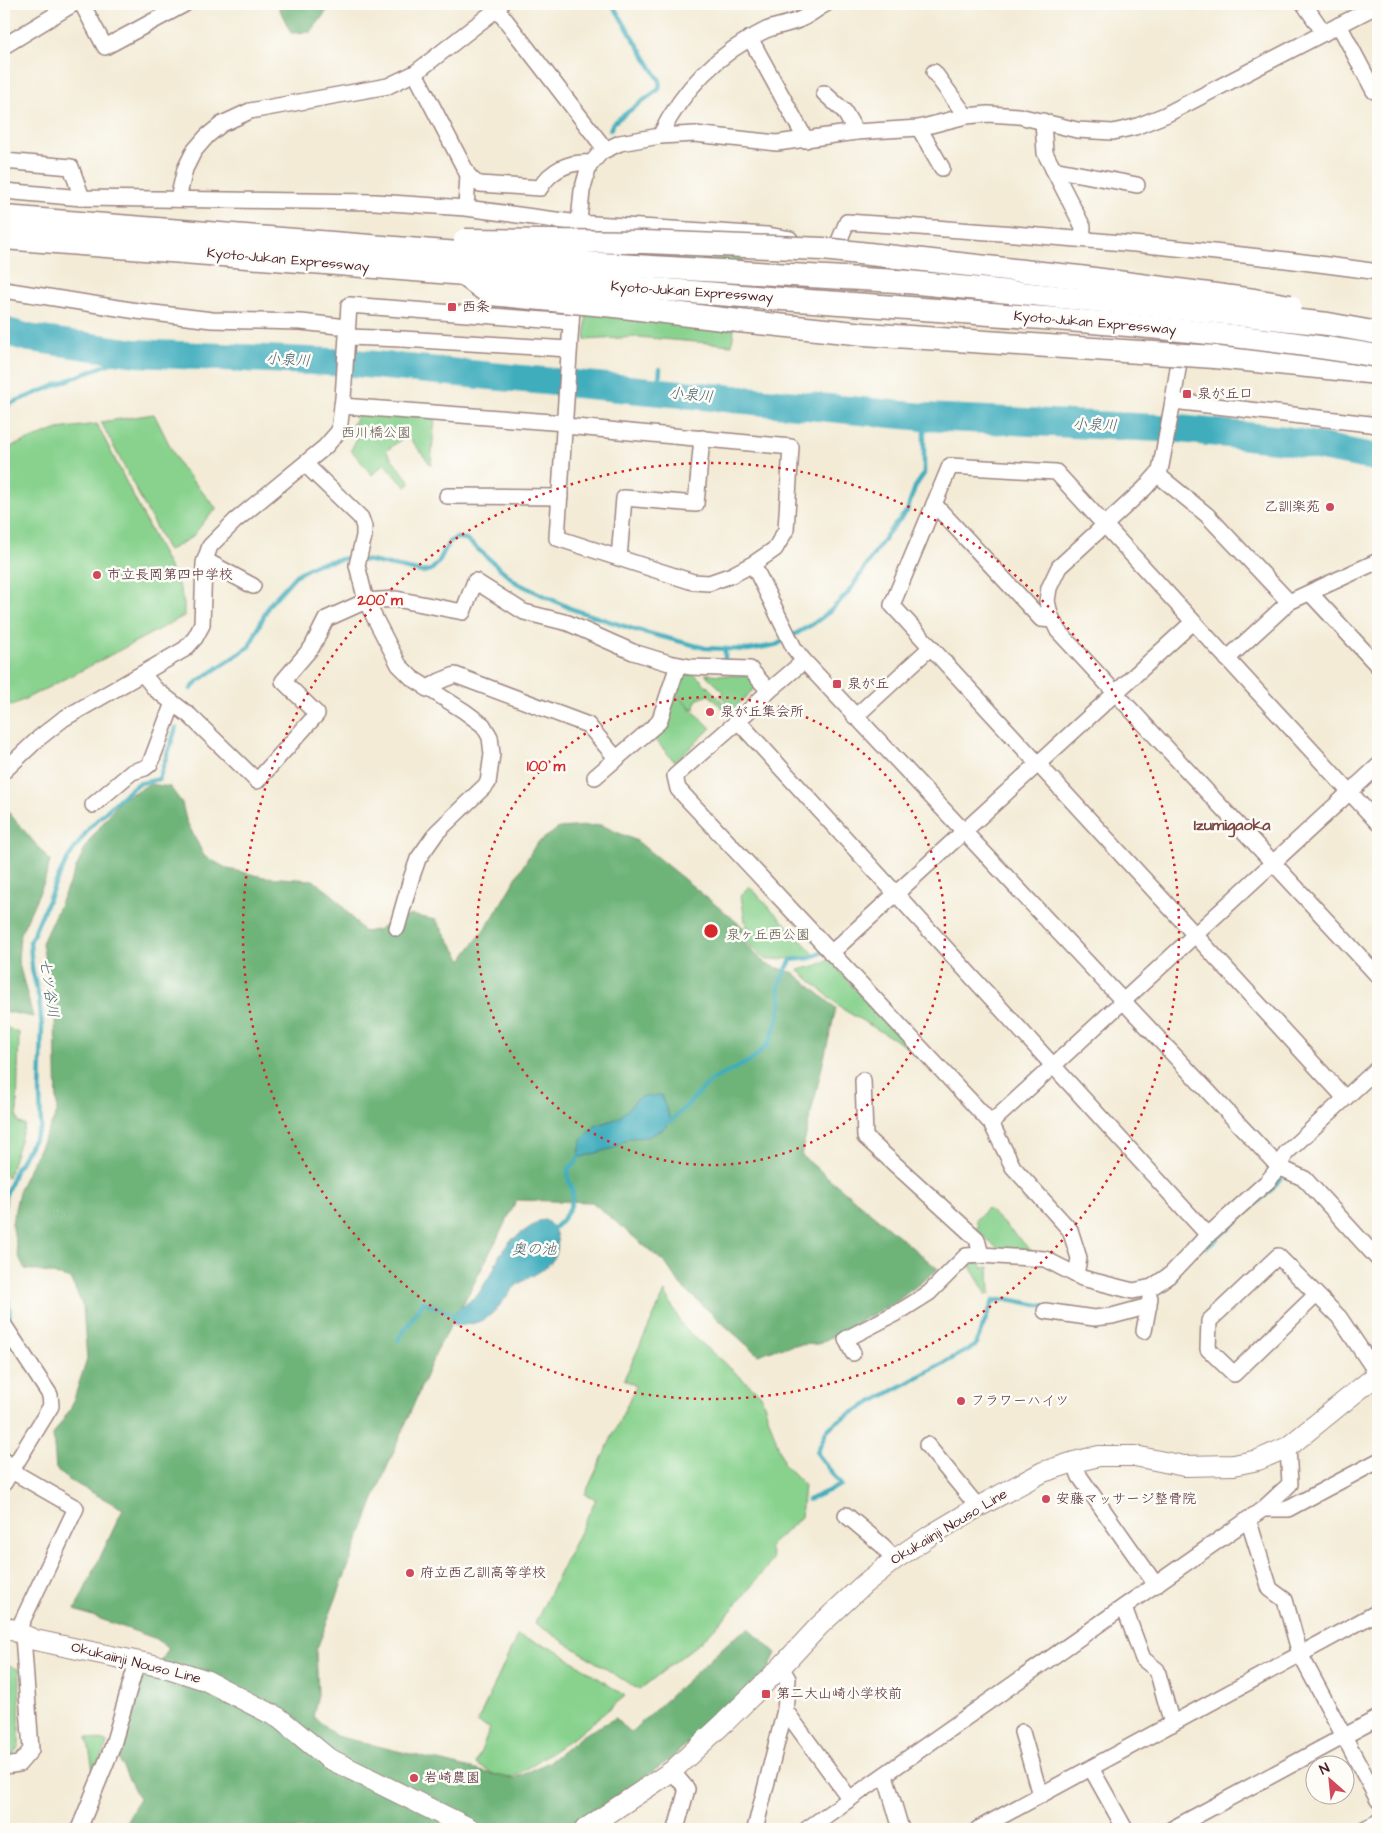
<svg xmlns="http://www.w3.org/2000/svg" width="1382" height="1833" viewBox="0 0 1382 1833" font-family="'Architects Daughter','Klee One',sans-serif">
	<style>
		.green { fill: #88d28e; stroke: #69785c }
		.forest { fill: #6eb479; stroke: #5c6a52 }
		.water { fill: #3fadbd; stroke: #446674 }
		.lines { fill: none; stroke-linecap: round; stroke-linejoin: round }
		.stream { stroke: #3fadbd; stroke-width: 4.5 }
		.river { stroke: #3fadbd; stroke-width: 28 }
		.minor-casing { stroke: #9e8580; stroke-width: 18 }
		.major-casing { stroke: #9e8580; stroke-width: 22 }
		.highway-casing { stroke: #9e8580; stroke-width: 25 }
		.minor { stroke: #fff; stroke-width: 15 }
		.major { stroke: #fff; stroke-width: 20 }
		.highway { stroke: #fff; stroke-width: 22 }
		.highway-bridge-casing { stroke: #9e8580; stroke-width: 25; stroke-linecap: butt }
		.highway-bridge { stroke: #fff; stroke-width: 22 }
		.ring { fill: none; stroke: #d62828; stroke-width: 2.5; stroke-dasharray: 2.5 5 }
		.poi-dot { fill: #d1495b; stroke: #fdfcf7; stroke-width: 2 }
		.labels { text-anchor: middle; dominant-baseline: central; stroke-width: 5; stroke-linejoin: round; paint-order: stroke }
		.street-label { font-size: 14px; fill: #4a1f2b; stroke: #fdfcf7 }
		.poi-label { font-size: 14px; fill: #4a1f2b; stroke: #fdfcf7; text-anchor: start }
		.park-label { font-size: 14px; fill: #5d5549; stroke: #fdfcf7 }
		.water-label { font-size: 15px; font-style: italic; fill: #455f6d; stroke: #fdfcf7 }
		.quarter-label { font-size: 16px; font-weight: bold; fill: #7d4844; stroke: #fdfcf7 }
		.centre { fill: #d62828; stroke: #fdfcf7; stroke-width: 2.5 }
		.ring-label { font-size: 15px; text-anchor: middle; font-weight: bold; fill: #d62828; stroke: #fdfcf7; stroke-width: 5; stroke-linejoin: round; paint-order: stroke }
	</style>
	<rect width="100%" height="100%" fill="#fdfcf7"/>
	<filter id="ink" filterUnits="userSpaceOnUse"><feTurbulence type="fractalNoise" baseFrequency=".02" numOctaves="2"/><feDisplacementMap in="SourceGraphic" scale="10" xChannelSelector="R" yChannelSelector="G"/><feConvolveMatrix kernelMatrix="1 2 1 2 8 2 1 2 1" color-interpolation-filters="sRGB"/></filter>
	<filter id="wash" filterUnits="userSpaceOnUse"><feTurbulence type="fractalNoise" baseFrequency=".0096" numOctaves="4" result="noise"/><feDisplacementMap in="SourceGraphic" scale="20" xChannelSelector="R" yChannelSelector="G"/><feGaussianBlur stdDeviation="1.12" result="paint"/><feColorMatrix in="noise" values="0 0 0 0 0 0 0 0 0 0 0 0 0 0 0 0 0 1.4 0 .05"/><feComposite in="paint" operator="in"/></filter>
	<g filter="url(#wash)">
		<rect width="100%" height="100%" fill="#f3ebd6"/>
		<g class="green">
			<path d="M 744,247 L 732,345 L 637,337 L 585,340 L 590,248 Z"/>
			<path d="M 359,411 L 435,417 L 431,465 L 407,435 L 386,451 L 411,483 L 406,487 L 384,464 L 372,475 L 351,450 L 357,438 L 349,433 Z"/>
			<path d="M 154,414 L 180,466 L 217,509 L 207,518 L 192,537 L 168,551 L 101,422 Z"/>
			<path d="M 97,424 L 180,589 L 184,604 L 184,616 L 71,676 L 11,706 L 4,693 L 4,449 L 58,429 Z"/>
			<path d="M 694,673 L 726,705 L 723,709 L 709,695 L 696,700 L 695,709 L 691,708 L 676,692 L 681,677 Z"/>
			<path d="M 705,674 L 748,676 L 757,686 L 733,709 L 720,695 L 724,692 Z"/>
			<path d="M 674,693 L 711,728 L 675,762 L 652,736 Z"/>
			<path d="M 749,886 L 813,953 L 810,957 L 767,960 L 749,945 L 741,896 Z"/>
			<path d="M 829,959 L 881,1019 L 883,1018 L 911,1049 L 844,1010 L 798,970 L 818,965 Z"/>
			<path d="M 4,1027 L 19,1033 L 17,1117 L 19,1123 L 25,1125 L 8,1177 L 4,1175 Z"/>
			<path d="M 987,1208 L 1033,1252 C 1002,1252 997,1252 976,1228 L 978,1225 L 975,1221 Z"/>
			<path d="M 981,1262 L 982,1268 L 989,1267 L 990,1294 L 987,1295 L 968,1263 Z"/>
			<path d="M 665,1292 L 683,1327 L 761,1395 L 784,1464 L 804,1485 L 801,1517 L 769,1547 L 773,1560 L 730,1612 L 704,1639 L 639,1690 L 535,1623 L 596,1499 L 585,1494 L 636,1386 L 624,1379 Z"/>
			<path d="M 517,1636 L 553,1648 L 625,1696 L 580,1733 L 514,1777 L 502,1779 L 476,1764 L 490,1728 L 477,1723 Z"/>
			<path d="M 4,1663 L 20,1670 L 19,1746 L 12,1756 L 4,1753 Z"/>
			<path d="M 87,1737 L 107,1742 L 95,1780 Z"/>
		</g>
		<g class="forest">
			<path d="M 277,4 L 332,4 L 311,32 L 291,33 Z"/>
			<path d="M 150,784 L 170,787 L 182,803 L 186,820 L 204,856 L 228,869 L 264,877 L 313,880 L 334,896 L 364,932 L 377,930 L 386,925 L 411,915 L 436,920 L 462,960 L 493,917 L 536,844 L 559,828 L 601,825 L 637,841 L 744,928 L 746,945 L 766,964 L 794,973 L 836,1008 L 801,1155 L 938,1269 L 896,1302 L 818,1344 L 795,1345 L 775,1349 L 758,1355 L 681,1286 L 666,1264 L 592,1202 L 517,1200 L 470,1291 L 436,1352 L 379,1486 L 316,1651 L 318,1694 L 313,1716 L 336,1736 L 513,1779 L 549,1762 L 583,1735 L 616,1718 L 630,1733 L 731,1640 L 748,1628 L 776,1653 L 767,1672 L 668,1761 L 587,1816 L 563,1829 L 122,1829 L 139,1799 L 116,1754 L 138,1680 L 145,1675 L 153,1676 L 169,1648 L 154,1638 L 75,1610 L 123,1509 L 69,1480 L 56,1469 L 53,1435 L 71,1408 L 87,1359 L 83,1307 L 71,1279 L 49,1273 L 25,1269 L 18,1255 L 12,1223 L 20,1187 L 57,1113 L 55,1017 L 42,943 L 87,844 L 121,799 Z"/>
			<path d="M 4,807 L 50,861 L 45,880 L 20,935 L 18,960 L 33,1017 L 4,1011 Z"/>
		</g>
		<g class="water">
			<path d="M 661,1095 L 671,1121 L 663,1129 L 648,1137 L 630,1138 L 614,1148 L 578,1158 L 582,1140 L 595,1126 L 619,1118 L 639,1097 Z"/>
			<path d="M 545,1220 C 553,1225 556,1231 557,1239 C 562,1266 534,1273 517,1285 C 512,1289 508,1295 504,1300 C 489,1320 479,1324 455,1326 L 452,1319 L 457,1310 L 477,1296 L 494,1269 L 499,1256 L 510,1241 L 539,1221 Z"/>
		</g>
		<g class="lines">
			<g class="stream">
				<path d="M 610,130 L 613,123 L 659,89 L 660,81 L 612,4"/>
				<path d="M 658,393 L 660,369"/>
				<path d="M 4,406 L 136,353"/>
				<path d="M 725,650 L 725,660"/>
				<path d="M 191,689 L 198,681 L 249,647 L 269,605 L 296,575 L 316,564 L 347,558 L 370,561 L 422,572 L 431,570 L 438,563 L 449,542 L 456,538 L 466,539 L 517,583 L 572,609 L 636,630 L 705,648 L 748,650 L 776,645 L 813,624 L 829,612 L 848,593 L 888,533 L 907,511 L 915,487 L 924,474 L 924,417"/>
				<path d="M 671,1121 L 712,1080 L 752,1060 L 768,1044 L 777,1023 L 781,1004 L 779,986 L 783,975 L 791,960 L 810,958 L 823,952"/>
				<path d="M 4,1210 L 5,1197 L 15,1171 L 41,1127 L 40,1095 L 42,1027 L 39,998 L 32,969 L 30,942 L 55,884 L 68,858 L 90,827 L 119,799 L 137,784 L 159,779 L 176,728"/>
				<path d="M 554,1228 C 565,1218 576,1205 572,1189 C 569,1181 567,1178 568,1169 L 576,1162 L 578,1158"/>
				<path d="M 1207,1247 L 1273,1188 L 1284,1173"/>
				<path d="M 4,1263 L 10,1315"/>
				<path d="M 1164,1290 L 1175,1279"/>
				<path d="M 398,1340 L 423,1302 L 454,1315"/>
				<path d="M 808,1500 L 841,1485 L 817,1453 L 827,1430 L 839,1420 L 975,1346 L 993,1301 L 1007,1299 L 1044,1306"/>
			</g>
			<path class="river" d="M 4,331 L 29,338 L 136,353 L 354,363 L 924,417 L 1180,429 L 1285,440 L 1378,458"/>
		</g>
	</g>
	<g filter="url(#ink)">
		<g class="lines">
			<g class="minor-casing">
				<g id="minor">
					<path d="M 82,4 L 105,47 L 185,4"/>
					<path d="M 1304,4 L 1324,33"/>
					<path d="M 497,9 L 605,149"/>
					<path d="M 1339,25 L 1374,91"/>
					<path d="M 750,38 L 806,140"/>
					<path d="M 4,46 L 73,4"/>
					<path d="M 934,72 L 966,116"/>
					<path d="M 415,73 L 468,175 L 466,208"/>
					<path d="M 824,93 L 844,111 L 856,132"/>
					<path d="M 1043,121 L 1045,153 L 1083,227 L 1082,239"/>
					<path d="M 919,128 L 942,168"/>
					<path d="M 660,136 C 683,88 718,53 766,30 C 778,25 792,24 803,18 C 811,14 818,8 826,4"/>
					<path d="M 4,161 L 71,167 L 82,198"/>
					<path d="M 1053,169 L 1137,185"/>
					<path d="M 468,175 L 475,182 L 480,184 L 540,188 C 551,170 569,161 591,163"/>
					<path d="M 4,191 L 82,198 L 375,202 L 466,208 L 578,223 L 766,235 L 790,239"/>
					<path d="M 178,199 L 185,169 L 194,151 L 207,136 L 222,124 L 250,111 L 388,86 L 415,73 L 497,9 L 501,4"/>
					<path d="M 837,246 L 847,222 C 1024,234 1202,247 1378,272"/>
					<path d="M 576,250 L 582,191 L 589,166 L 601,152 L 620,143 L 660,136 L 695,134 L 777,143 L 856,132 L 919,128 L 966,116 L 988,114 L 1019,116 L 1077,130 L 1113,132 L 1135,127 L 1165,115 L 1378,5"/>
					<path d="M 4,290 L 137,311 L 212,320 L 301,322 L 338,326"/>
					<path d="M 573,293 L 557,538 L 693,582 L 709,583 L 732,575 L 753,564 L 794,648 L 804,661 L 1279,1167 L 1305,1179 L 1378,1259"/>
					<path d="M 1185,323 L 1173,401 L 1160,471 L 1145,488 L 1059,567 L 1049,588 L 1047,601 L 1050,614 L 1058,631 L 1378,976"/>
					<path d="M 348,337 L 402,339 L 569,349"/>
					<path d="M 1173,401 L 1378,425"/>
					<path d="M 342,406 L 565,423"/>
					<path d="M 565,426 L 791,447 L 786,530 L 775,549 L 753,564"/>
					<path d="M 305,464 L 361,518 L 364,527 L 364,536 L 357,565 L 366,601 L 399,665 L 412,678 L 464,711 L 483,725 L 490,737 L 492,754 L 488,783 L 437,832 L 418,859 L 411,879 L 397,928"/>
					<path d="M 1158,475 L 1207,515 L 1289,602"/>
					<path d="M 447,496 L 560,497"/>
					<path d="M 934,504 L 1041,619 L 1052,620"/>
					<path d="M 619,558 L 624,498 L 696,504 L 702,438"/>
					<path d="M 205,560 L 253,586"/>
					<path d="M 1310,593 L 1378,666"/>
					<path d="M 1227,659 L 1289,602 L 1376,562 L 1378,562"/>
					<path d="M 804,661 L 769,691 L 738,721 L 675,776 L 678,789 L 991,1123 L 1013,1167 L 1070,1230 L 1079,1258 L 1076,1275"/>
					<path d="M 143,674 L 155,689 L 190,716 L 257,781 L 317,714 L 283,681 L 312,647 L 326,619 L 366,601 L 396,599 L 463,612 L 475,581 L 524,612 L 568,623 L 633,652 L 669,663 L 690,667 L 750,669 L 769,691"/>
					<path d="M 427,689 L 440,681 L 455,675 L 588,725 L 617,759"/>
					<path d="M 855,717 L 931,647"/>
					<path d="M 738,721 L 1208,1235"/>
					<path d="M 4,771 L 39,738 L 63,719 L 185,649 L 195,638 L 202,625 L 204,563 L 210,546 L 235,521 L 325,447 L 339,431 L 343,398 L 349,305 L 571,322"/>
					<path d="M 595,777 L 659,722 L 678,665"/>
					<path d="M 93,805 L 132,772 L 145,768 L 150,764 L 173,703"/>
					<path d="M 831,953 L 1193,622"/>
					<path d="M 863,1080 L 865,1137 L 977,1239 L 981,1255"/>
					<path d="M 1345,1098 L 892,605 L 950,466 L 1056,472 L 1378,823"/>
					<path d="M 991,1123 L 1378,766"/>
					<path d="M 1316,1295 L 1234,1374 L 1208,1349 L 1209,1321 L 1278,1256 L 1339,1317 L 1378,1375"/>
					<path d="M 1045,1311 L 1094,1318 L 1112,1316 L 1149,1306"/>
					<path d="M 4,1325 L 50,1395 L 51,1406 L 4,1483"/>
					<path d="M 1144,1331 L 1150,1298"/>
					<path d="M 853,1353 L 846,1339 L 902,1310 L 929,1293 L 966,1256 L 981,1255 L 1045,1259 L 1082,1278 L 1133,1291 L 1152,1287 L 1171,1274 L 1208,1235 L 1268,1181 L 1279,1167 L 1286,1153 L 1378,1068"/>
					<path d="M 927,1445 L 978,1507"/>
					<path d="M 4,1460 L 10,1470 L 76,1508 L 17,1632"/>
					<path d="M 1074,1462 L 1080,1477 L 1156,1585"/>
					<path d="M 1263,1509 L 1288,1509 L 1378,1461"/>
					<path d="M 846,1515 L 883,1546 L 894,1560"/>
					<path d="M 1248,1519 L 1270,1589 L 1285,1600 L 1300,1654 L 1378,1800"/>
					<path d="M 1124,1607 L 1143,1659 L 1157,1670 L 1172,1724"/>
					<path d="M 785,1710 L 850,1799"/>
					<path d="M 1022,1732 L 1040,1795"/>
					<path d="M 4,1766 L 19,1764 L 31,1750 L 23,1635"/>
					<path d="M 1091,1768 L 1125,1829"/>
					<path d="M 672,1771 L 687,1789 L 676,1829"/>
					<path d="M 885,1775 L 901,1829"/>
					<path d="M 79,1829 L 112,1748 L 137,1662"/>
					<path d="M 755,1829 L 785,1710 L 788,1679 L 781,1667"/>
					<path d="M 807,1829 L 1263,1509 L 1290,1484 L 1288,1447"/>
					<path d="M 978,1829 L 1378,1612"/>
					<path d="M 1172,1829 L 1378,1718"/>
					<path d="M 1364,1829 L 1378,1822"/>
				</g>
			</g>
			<g class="major-casing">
				<g id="major">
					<path d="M 4,1626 L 35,1640 L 168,1668 L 205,1680 L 279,1718 L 328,1758 L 471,1829"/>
					<path d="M 585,1829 L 672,1771 L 725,1722 L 781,1667 L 819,1626 L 864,1584 L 894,1560 L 931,1535 L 978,1507 L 1043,1472 L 1074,1462 L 1099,1456 L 1135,1456 L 1184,1466 L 1234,1465 L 1258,1460 L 1288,1447 L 1378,1374"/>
				</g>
			</g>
			<g class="highway-casing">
				<path id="highway" d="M 1215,357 L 1378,373"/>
			</g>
			<use href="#minor" class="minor"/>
			<use href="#major" class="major"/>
			<use href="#highway" class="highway"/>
			<g class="highway-bridge-casing">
				<g id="highway-bridge">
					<path d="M 4,217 L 599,264 L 897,281 L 1216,312 L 1328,324 L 1378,333"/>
					<path d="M 4,238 C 246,255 488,277 730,295 C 946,312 1164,321 1378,356"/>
					<path d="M 465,240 L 644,242 L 823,249 L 1079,277 L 1254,300 L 1290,306"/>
					<path d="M 463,274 L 490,294 L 615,306 L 739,321 L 864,334 L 1215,357"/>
				</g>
			</g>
			<use href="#highway-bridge" class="highway-bridge"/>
		</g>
	</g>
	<g class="ring">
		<circle cx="711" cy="931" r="234"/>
		<circle cx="711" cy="931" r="468"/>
	</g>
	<g class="poi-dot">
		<rect x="447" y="302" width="10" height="10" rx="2.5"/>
		<rect x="1182" y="389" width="10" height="10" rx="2.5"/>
		<circle cx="1330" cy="507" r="5"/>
		<circle cx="97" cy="575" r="5"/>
		<rect x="832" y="679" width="10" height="10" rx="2.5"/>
		<circle cx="710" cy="712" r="5"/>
		<circle cx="961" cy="1401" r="5"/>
		<circle cx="1046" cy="1499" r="5"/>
		<circle cx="410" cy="1573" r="5"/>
		<rect x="761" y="1689" width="10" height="10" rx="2.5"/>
		<circle cx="414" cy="1778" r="5"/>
	</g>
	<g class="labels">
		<g class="street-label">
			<text transform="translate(288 260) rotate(5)">Kyoto-Jukan Expressway</text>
			<text transform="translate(692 292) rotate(4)">Kyoto-Jukan Expressway</text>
			<text transform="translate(1095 323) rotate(5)">Kyoto-Jukan Expressway</text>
			<text transform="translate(949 1527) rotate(-31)">Okukaiinji Nouso Line</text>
			<text transform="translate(136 1663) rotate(14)">Okukaiinji Nouso Line</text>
		</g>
		<g class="poi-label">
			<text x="462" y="307">西条</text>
			<text x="1197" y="394">泉が丘口</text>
			<text x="1320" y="507" text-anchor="end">乙訓楽苑</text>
			<text x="107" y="575">市立長岡第四中学校</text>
			<text x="847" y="684">泉が丘</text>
			<text x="720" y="712">泉が丘集会所</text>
			<text x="971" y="1401">フラワーハイツ</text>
			<text x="1056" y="1499">安藤マッサージ整骨院</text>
			<text x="420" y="1573">府立西乙訓高等学校</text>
			<text x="776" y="1694">第二大山崎小学校前</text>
			<text x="424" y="1778">岩崎農園</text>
		</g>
		<g class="park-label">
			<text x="376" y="433">西川橋公園</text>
			<text x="768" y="935">泉ヶ丘西公園</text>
		</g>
		<g class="water-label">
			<text transform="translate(288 360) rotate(3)">小泉川</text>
			<text transform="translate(691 395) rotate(5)">小泉川</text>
			<text transform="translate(1095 425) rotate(2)">小泉川</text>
			<text transform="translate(49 988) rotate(82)">七ツ谷川</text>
			<text x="534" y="1249">奥の池</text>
		</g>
		<g class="quarter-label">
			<text x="1232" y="825">Izumigaoka</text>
		</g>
	</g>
	<circle cx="711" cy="931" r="8" class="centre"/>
	<g class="ring-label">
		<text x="380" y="605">200 m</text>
		<text x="546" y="771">100 m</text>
	</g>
	<rect width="1382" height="1833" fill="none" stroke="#fdfcf7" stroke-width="20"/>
	<g transform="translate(1330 1780) rotate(333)"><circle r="24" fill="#fdfcf7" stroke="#b5a4a5"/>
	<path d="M0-4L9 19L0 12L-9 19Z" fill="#d1495b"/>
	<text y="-8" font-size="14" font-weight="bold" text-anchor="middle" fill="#4a1f2b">N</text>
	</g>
</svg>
